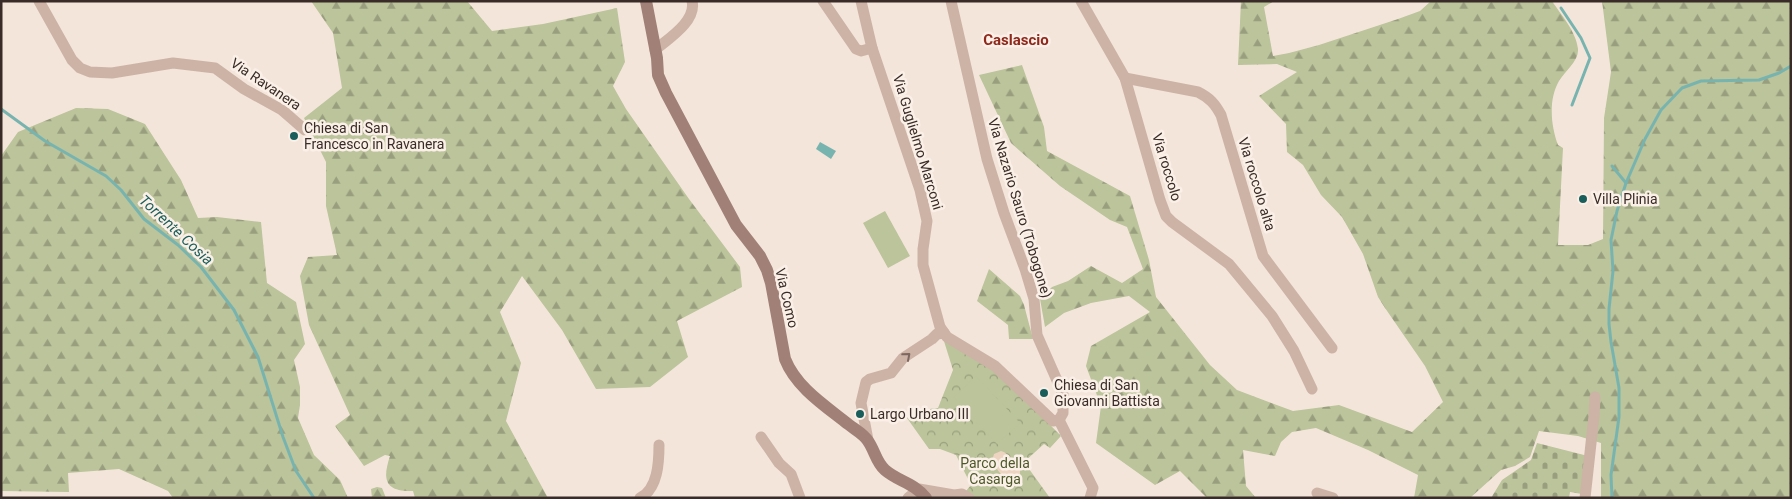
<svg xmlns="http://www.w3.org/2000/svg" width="1792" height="499" viewBox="0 0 1792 499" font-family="Roboto,sans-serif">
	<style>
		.forest { fill: url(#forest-firs) }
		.cemetery { fill: url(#cemetery-stones) }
		.park { fill: url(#park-crowns) }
		.pitch { fill: #bbc49a }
		.plaza { fill: #edd4c1 }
		.water { fill: #78b4af }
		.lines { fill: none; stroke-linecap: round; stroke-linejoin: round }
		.stream { stroke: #78b4af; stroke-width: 3 }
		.street { stroke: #cdb3a6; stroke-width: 11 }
		.secondary { stroke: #a18177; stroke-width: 12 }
		.oneway { stroke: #7c6860 }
		.poi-dot { fill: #195e5a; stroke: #fbf0e8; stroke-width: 2 }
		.labels { text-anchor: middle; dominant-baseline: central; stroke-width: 5; stroke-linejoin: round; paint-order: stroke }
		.street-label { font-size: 14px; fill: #392b27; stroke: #fbf0e8 }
		.poi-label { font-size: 14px; fill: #392b27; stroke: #fbf0e8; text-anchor: start }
		.park-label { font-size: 14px; fill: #4d5929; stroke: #fbf0e8 }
		.neighbourhood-label { font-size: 15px; font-weight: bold; fill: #8f271a; stroke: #fbf0e8 }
		.water-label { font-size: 15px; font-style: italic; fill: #195e5a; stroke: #fbf0e8 }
	</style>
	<defs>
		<pattern id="forest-firs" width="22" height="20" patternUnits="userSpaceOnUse" patternTransform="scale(1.25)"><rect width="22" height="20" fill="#bbc49a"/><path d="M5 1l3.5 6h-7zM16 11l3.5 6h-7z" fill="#999f7e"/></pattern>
		<pattern id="cemetery-stones" width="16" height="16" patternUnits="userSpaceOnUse" patternTransform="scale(1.25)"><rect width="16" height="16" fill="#bbc49a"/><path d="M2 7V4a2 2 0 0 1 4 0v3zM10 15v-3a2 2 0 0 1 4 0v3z" fill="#999f7e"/></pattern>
		<pattern id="park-crowns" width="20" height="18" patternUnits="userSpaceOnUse" patternTransform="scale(1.25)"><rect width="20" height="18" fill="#bbc49a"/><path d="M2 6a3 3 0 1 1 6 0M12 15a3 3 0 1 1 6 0" fill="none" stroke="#999f7e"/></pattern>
	</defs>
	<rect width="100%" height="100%" fill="#f4e5db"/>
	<g class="forest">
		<path d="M 311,1 L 467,1 L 492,31 L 543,24 L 617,8 L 625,62 L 613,86 L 626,109 L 689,199 L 740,267 L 742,287 L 677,321 L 688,357 L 650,387 L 596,389 L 562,330 L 522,276 L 500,312 L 521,363 L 506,421 L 548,498 L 415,498 L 413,491 C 385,492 382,480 390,456 L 385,455 L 364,466 L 335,426 L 350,415 L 309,325 L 300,276 L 308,257 L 337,255 L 326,206 L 326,162 L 304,118 L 342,88 L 333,33 Z"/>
		<path d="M 1241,1 L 1274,1 L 1264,7 L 1273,56 L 1289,53 L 1319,45 L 1398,19 L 1420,11 L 1431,1 L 1552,1 C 1561,15 1576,31 1578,49 C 1579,61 1565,71 1559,81 C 1548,100 1551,126 1558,145 L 1563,148 L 1558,245 L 1588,245 L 1603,239 L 1604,118 L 1611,72 L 1602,1 L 1791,1 L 1791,498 L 1601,498 L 1601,443 L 1578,436 L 1539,431 L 1530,457 L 1515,466 L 1501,470 L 1470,498 L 1414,498 L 1418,475 L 1368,450 L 1316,428 L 1292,432 L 1281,442 L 1275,456 L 1243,450 L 1246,486 L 1256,498 L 1207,498 L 1180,471 L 1155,485 L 1096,443 L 1101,406 L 1086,366 L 1091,346 L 1150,312 L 1129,296 L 1091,303 L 1064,313 L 1045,327 L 1040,299 L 1052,287 L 1068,281 L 1091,266 L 1122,283 L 1143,269 L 1127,227 L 1110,220 L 1060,186 L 1011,143 L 979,75 L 1022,65 L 1044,127 L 1047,151 L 1130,196 L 1149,260 L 1156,297 L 1210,365 L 1237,390 L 1293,411 L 1339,405 L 1412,432 L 1443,402 L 1425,366 L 1385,308 L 1378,297 L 1363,254 L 1342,217 L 1321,195 L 1303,165 L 1287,152 L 1286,124 L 1259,96 L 1297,72 L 1277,64 L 1238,65 Z"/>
		<path d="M 76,108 L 108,109 L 145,124 L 181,180 L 198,218 L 217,217 L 261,222 L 267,283 L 296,302 L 305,344 L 294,360 L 300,387 L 300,405 L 298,418 L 314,455 L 340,480 L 348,498 L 173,498 L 168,491 L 119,469 L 68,473 L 69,492 L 1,491 L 1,156 L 18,132 Z"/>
		<path d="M 989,269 L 1020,296 L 1024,305 L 1033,339 L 1009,339 L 1008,325 L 977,301 Z"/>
		<path d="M 377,487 L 382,488 L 386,498 L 372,498 L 371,489 Z"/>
	</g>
	<path class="cemetery" d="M 1537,443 L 1588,456 L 1582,494 L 1570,492 L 1569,498 L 1491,498 L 1502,480 L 1531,460 Z"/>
	<path class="park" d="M 943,338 L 994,368 L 1061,436 L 1050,448 L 1044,444 L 1024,462 L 1050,498 L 973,498 L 966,491 L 971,485 L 956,455 L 940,449 L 929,449 L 907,418 L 914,411 L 938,408 L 953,370 Z"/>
	<g class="pitch">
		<path d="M 885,211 L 910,256 L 888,268 L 863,223 Z"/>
		<path d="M 976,376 L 1020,423 L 997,444 L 954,397 Z"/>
	</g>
	<path class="plaza" d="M 1001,451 L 1004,452 L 1013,459 L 1020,467 L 1020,474 L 1015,479 L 1008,479 L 1000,473 L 993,464 L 992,461 L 994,454 Z"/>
	<path class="water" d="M 820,142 L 836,151 L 831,159 L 816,149 Z"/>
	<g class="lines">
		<g class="stream">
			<path d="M 1561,8 L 1581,38 L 1590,58 L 1572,105"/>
			<path d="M 1,109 L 45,141 L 106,176 L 121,190 L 144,219 L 178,245 L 201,267 L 234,310 L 258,357 L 283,437 L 296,471 L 314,498"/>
			<path d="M 1612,166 L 1626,183"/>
			<path d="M 1612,498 L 1611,475 L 1619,417 L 1619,388 L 1611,342 L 1609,324 L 1609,309 L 1613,271 L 1611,240 L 1617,211 L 1626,183 L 1645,139 L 1661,110 L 1682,88 L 1701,81 L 1759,80 L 1779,73 L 1791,66"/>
		</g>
		<g class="street">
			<path d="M 39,1 L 72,60 L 80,68 L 90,72 L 112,73 L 173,63 L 215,68 L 244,89 L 282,110 L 305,130"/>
			<path d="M 823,1 L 856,49 L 861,51 L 872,48"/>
			<path d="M 861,1 L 872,48 L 920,190 L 927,221 L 923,249 L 923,265 L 940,327 L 947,337 L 995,366 L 1053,421 L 1059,420"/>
			<path d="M 951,1 L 987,159 L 1004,213 L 1025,269 L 1034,299 L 1037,335 L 1063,394 L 1063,413 L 1059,420"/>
			<path d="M 1081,1 L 1125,78 L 1160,200 L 1166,216 L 1172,222 L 1229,264 L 1272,316 L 1294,351 L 1312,389"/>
			<path d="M 655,50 C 668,39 697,21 692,1"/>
			<path d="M 1125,78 L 1198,92 C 1210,98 1215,104 1221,115 L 1263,256 L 1332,348"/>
			<path d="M 1059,420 L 1093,488 L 1090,498"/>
			<path d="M 761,437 L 779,463 L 791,474 L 800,498"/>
			<path d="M 868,440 L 861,403 L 866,382 L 870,379 L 891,373 L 903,358 L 932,339 L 937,334 L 944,333"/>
			<path d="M 1317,493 L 1333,498"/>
			<path d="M 640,498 C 658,489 659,462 659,445"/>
			<path d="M 908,498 L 919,489 L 954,495 L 962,494 L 969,498"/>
			<path d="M 1585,498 L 1594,416 L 1595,397"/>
		</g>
		<path class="secondary" d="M 646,1 L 657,58 L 658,75 L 666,93 L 736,225 L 760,256 L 767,270 L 771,283 L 785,359 C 796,387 824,405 848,424 C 854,429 864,434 868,441 C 875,451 876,462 885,470 C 899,482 913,482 926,498"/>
	</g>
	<defs><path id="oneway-chevron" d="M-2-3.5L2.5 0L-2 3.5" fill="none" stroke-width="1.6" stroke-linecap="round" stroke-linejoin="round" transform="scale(1.25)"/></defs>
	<use class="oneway" href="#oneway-chevron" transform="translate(907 356) rotate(-41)"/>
	<g class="poi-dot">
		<circle cx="294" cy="136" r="5"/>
		<circle cx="1583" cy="199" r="5"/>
		<circle cx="1044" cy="393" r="5"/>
		<circle cx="860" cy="414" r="5"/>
	</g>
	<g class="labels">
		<g class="street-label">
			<text transform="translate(266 84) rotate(34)">Via Ravanera</text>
			<text transform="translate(918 142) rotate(73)">Via Guglielmo Marconi</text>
			<text transform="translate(1167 167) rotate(73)">Via roccolo</text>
			<text transform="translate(1257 184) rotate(73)">Via roccolo alta</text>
			<text transform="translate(1020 208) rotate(73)">Via Nazario Sauro (Tobogone)</text>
			<text transform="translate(787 298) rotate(77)">Via Como</text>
		</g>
		<g class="poi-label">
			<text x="304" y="128">Chiesa di San<tspan x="304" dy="16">Francesco in Ravanera</tspan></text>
			<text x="1593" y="199">Villa Plinia</text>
			<text x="1054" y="385">Chiesa di San<tspan x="1054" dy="16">Giovanni Battista</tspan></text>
			<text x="870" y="414">Largo Urbano III</text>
		</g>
		<g class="park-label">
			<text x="995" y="463">Parco della<tspan x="995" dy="16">Casarga</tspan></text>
		</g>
		<g class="neighbourhood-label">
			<text x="1016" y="40">Caslascio</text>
		</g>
		<g class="water-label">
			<text transform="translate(176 230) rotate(43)">Torrente Cosia</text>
		</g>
	</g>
	<rect width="1792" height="499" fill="none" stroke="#392b27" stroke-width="5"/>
</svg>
